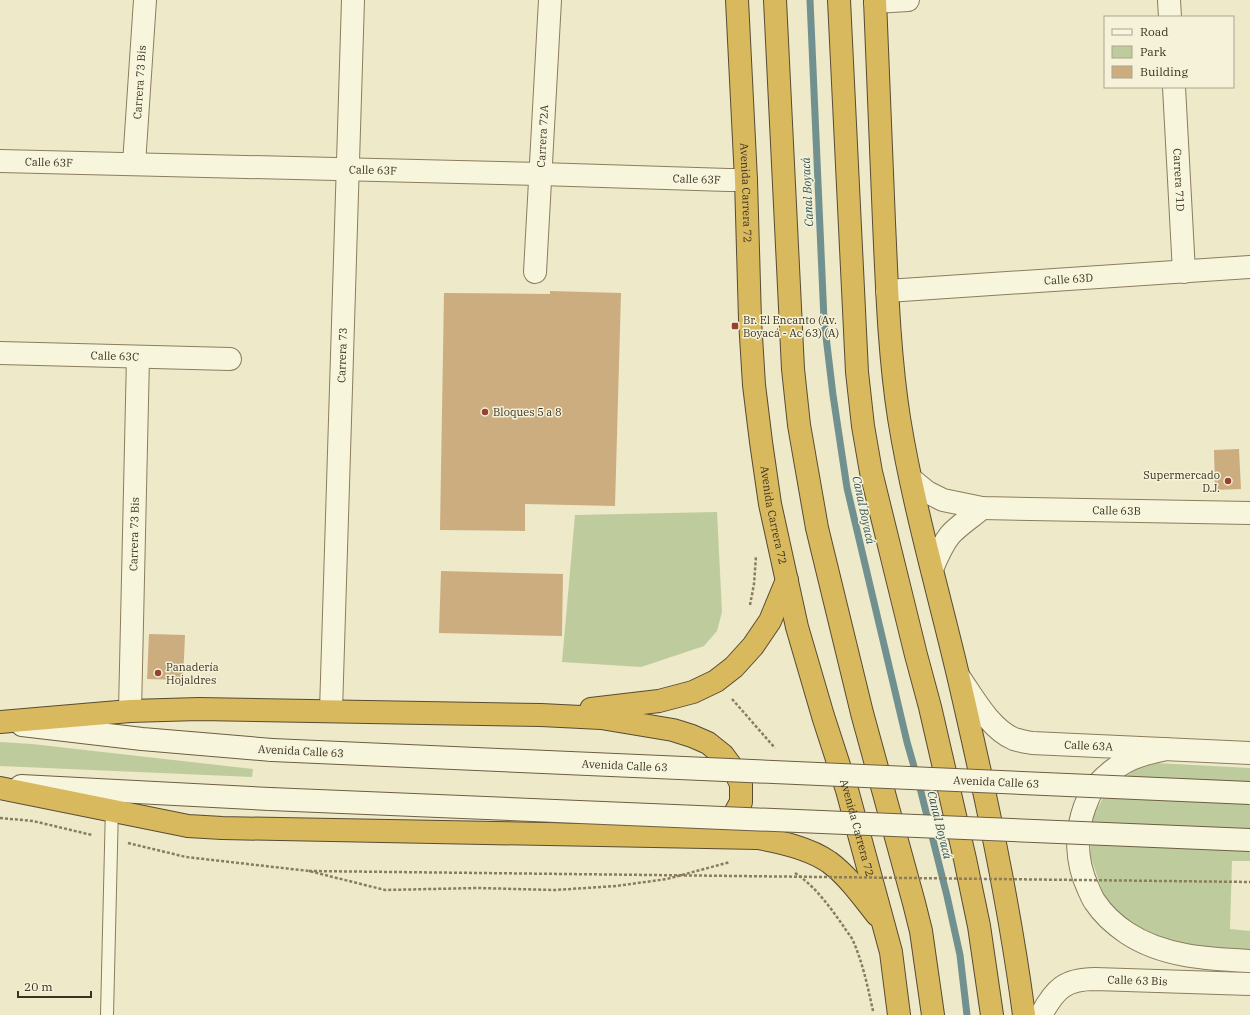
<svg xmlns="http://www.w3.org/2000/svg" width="1250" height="1015" viewBox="0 0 1250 1015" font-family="'IBM Plex Serif',serif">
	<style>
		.green { fill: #becc9d }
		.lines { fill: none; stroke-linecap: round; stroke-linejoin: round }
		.stream { stroke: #70918f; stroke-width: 7 }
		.building { fill: #cbad80 }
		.lane-casing { stroke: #8a7d5e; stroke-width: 14 }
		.street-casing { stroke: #8a7d5e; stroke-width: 24 }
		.secondary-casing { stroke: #6c5e41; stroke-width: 24 }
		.highway-casing { stroke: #584b32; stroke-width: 24 }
		.path { stroke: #8a7d5e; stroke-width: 2.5; stroke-dasharray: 3 2; stroke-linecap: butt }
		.lane { stroke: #f8f5dd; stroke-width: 12 }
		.street { stroke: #f8f5dd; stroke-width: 22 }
		.secondary { stroke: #f8f5dd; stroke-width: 22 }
		.highway { stroke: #d9b95e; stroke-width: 22 }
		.secondary-bridge-casing { stroke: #6c5e41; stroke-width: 24; stroke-linecap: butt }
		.path-bridge { stroke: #8a7d5e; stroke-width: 2.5; stroke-dasharray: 3 2; stroke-linecap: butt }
		.secondary-bridge { stroke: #f8f5dd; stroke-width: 22 }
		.poi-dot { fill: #98412f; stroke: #f5f2d9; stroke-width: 1.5 }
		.labels { text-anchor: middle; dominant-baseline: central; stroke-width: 3; stroke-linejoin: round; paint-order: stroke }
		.street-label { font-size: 11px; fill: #3b3221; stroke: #f5f2d9 }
		.poi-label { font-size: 11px; fill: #3b3221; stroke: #f5f2d9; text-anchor: start }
		.water-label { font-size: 12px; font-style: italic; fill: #31555a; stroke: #f5f2d9 }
	</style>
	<rect width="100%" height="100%" fill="#eee9c9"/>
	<g class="green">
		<path d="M 717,512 L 722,612 L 717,631 L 704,646 L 641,667 L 562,662 L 575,515 Z"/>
		<path d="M 0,742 L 32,744 L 253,769 L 252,777 L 0,766 Z"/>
		<path d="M 1156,763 L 1250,768 L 1250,861 L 1232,861 L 1230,929 L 1250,931 L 1250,952 L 1220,950 L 1183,944 L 1148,933 L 1122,918 L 1103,893 L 1090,855 L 1093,816 L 1107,791 L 1135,770 Z"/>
	</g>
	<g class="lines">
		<path class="stream" d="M 810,0 L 824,320 L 833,395 L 847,488 L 907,742 L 919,784 L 947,896 L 960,955 L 967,1015"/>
	</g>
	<g class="building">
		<path d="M 550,291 L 621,293 L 615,506 L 525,504 L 525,531 L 440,530 L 444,293 L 550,294 Z"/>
		<path d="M 1239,449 L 1241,489 L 1215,490 L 1214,450 Z"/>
		<path d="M 441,571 L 563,574 L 562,636 L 439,633 Z"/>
		<path d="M 149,634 L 185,635 L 183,680 L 147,679 Z"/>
	</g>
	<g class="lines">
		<g class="lane-casing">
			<path id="lane" d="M 107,1015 L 112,806"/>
		</g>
		<g class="street-casing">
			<g id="street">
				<path d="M 1169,0 L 1170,17"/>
				<path d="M 875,2 L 908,0"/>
				<path id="s1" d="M 1174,87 L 1184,272"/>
				<path id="s2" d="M 0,161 L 540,174 L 728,180 L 746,180"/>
				<path id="s3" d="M 134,164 L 145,0"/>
				<path id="s4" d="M 535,272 L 550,0"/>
				<path id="s5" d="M 887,291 L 1250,267"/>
				<path id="s6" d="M 0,353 L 230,359"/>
				<path id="s7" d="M 911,479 L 927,492 L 943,500 L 982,508 L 1250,513"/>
				<path d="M 932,569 C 937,557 942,545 950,535 C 959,525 972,517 982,508"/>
				<path id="s8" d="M 959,677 C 973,697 990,729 1014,739 C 1020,741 1026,742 1032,743 L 1250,753"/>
				<path id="s9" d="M 130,711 L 138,357"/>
				<path id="s10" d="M 331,711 L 353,0"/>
				<path d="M 1166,749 C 1157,751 1148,753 1139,756 C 1120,762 1101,778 1090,794 C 1088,798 1087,802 1085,806 C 1075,833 1076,862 1088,888 C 1090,892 1092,898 1095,902 C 1103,914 1115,925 1127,933 C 1163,957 1209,959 1250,961"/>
				<path id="s11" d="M 1041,1015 C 1055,989 1065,979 1095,979 L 1250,984"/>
			</g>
		</g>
		<g class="secondary-casing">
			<g id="secondary">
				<path d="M 22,725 L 142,739 L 272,750"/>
				<path d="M 21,786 L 270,799"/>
			</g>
		</g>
		<g class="highway-casing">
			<g id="highway">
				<path id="s12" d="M 737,0 L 746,180 L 750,320 L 754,385 L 761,442 L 770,504 L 797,627 L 823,716 L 847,790 L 891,952 L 899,1015"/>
				<path d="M 775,0 L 793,369 L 799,425 L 817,528 L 862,713 L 914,903 L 921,931 L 933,1015"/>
				<path d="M 839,0 L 857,372 L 863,426 L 871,472 L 916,655 L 930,707 L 965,859 L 979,926 L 992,1015"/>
				<path d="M 875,0 C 878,74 881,148 884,222 C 887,288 889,353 899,418 C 913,505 938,590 958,675 C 984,787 1009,901 1024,1015"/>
				<path d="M 591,709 L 659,701 L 693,692 L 716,681 L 734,667 L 753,646 L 770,621 L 787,580"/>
				<path d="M 0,722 L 130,711 L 199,709 L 541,715 L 601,718 L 673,730 L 692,736 L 708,743 L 723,755 L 734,770 L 741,784 L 741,802 L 729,824 L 722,834"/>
				<path d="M 0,788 L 188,826 L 222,828 L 758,838 C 781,842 809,848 829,862 C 848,876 862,896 877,915"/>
			</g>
		</g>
		<g class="path">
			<path d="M 750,605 L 754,584 L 756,556"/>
			<path d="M 732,699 L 775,748"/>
			<path d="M 0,818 L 33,821 L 92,835"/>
			<path d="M 128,843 L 186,857 L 309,871 L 385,890 L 477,888 L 555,890 L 616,886 L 667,879 L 730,862"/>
			<path d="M 795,873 C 815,886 830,907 844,927 C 847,932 852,937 854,943 C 863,964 868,988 873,1011"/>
		</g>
		<use href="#lane" class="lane"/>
		<use href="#street" class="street"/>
		<use href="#secondary" class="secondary"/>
		<use href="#highway" class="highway"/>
		<g class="secondary-bridge-casing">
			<g id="secondary-bridge">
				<path id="s13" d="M 272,750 L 1250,793"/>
				<path d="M 270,799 L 1250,840"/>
			</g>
		</g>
		<path class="path-bridge" d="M 309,871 L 1250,882"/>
		<use href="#secondary-bridge" class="secondary-bridge"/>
	</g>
	<g class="poi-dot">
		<rect x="731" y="322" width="8" height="8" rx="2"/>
		<circle cx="485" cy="412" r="4"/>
		<circle cx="1228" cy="481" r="4"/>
		<circle cx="158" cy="673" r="4"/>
	</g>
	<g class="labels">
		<g class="street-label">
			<text stroke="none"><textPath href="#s3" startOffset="82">Carrera 73 Bis</textPath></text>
			<text stroke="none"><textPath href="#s4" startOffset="136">Carrera 72A</textPath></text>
			<text stroke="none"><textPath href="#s2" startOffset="49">Calle 63F</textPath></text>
			<text stroke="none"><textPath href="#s2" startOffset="373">Calle 63F</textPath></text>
			<text stroke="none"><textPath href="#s2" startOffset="697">Calle 63F</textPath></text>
			<text stroke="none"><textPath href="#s1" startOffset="93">Carrera 71D</textPath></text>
			<text stroke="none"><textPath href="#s12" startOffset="193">Avenida Carrera 72</textPath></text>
			<text stroke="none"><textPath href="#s5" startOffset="182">Calle 63D</textPath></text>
			<text stroke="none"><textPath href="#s10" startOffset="356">Carrera 73</textPath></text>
			<text stroke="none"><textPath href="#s6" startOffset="115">Calle 63C</textPath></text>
			<text stroke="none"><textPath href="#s7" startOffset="213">Calle 63B</textPath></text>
			<text stroke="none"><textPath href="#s12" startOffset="517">Avenida Carrera 72</textPath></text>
			<text stroke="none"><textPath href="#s9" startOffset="177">Carrera 73 Bis</textPath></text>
			<text stroke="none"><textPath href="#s8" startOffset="159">Calle 63A</textPath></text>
			<text transform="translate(301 751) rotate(3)">Avenida Calle 63</text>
			<text stroke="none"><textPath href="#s13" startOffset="353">Avenida Calle 63</textPath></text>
			<text stroke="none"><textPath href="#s13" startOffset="725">Avenida Calle 63</textPath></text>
			<text stroke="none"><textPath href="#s12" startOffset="841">Avenida Carrera 72</textPath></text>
			<text stroke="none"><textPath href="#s11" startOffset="112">Calle 63 Bis</textPath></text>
		</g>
		<g class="poi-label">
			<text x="743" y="320">Br. El Encanto (Av.<tspan x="743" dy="13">Boyacá - Ac 63) (A)</tspan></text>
			<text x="493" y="412">Bloques 5 a 8</text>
			<text x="1220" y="475" text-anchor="end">Supermercado<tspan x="1220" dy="13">D.J.</tspan></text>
			<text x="166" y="667">Panadería<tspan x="166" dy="13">Hojaldres</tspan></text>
		</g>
		<g class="water-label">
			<text transform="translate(807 192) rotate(-93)">Canal Boyacá</text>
			<text transform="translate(864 510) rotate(78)">Canal Boyacá</text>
			<text transform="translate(940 825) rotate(76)">Canal Boyacá</text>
		</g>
	</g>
	<rect x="1104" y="16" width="130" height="72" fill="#f5f2d9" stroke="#aba58f"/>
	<rect x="1112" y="29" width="20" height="6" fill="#f8f5dd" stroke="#aba58f"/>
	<text x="1140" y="36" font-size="12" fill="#3b3221">Road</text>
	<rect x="1112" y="46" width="20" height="12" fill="#becc9d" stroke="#aba58f"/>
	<text x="1140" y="56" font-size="12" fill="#3b3221">Park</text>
	<rect x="1112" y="66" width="20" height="12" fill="#cbad80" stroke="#aba58f"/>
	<text x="1140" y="76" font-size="12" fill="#3b3221">Building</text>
	<path d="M18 991v6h73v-6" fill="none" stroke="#3b3221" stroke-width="2"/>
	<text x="24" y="991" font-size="12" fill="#3b3221" stroke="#f5f2d9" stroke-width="3" paint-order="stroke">20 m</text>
</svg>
